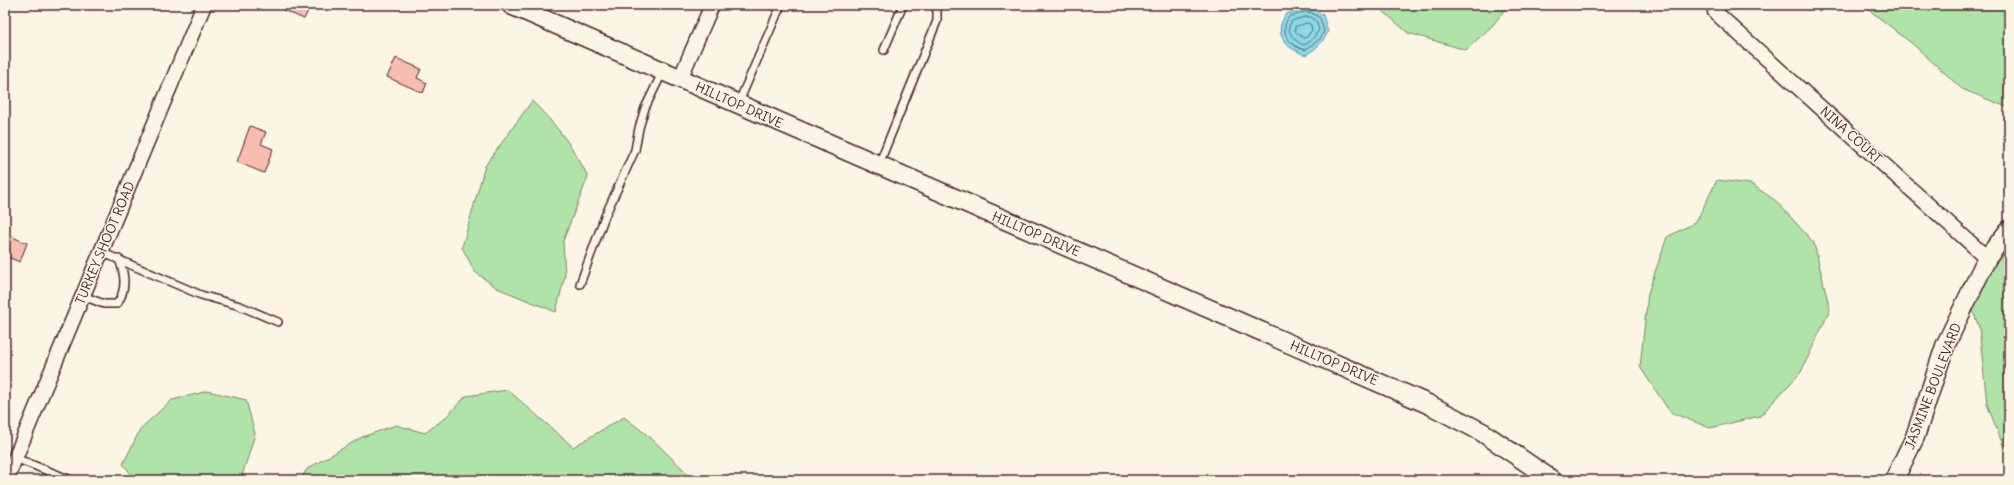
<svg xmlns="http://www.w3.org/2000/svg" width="2014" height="485" viewBox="0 0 2014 485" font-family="Delius,sans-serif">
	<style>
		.green { fill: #aee4a7; stroke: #7c8269 }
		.water { fill: #8ad8e9; stroke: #708e9d }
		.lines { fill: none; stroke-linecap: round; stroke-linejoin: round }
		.shore { stroke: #646977; stroke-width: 1 }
		.building { fill: #f7bdb1; stroke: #4a1f2b }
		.service-casing { stroke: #4a1f2b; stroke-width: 10 }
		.minor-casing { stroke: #4a1f2b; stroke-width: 17 }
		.tertiary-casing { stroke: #4a1f2b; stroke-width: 21 }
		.service { stroke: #fcf5e5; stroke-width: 7 }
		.minor { stroke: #fcf5e5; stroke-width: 14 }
		.tertiary { stroke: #fcf5e5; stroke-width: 18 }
		.labels { text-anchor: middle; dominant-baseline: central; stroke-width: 3; stroke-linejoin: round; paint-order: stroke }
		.street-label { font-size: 13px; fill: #4a1f2b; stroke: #fcf5e5 }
	</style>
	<rect width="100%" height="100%" fill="#fcf5e5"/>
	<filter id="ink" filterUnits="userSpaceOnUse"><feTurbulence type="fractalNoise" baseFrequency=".025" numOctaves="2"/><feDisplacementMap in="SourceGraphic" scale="8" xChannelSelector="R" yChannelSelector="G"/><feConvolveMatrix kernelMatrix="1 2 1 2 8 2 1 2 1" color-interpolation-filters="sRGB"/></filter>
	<g filter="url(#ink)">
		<g class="green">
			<path d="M 1376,5 L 1508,5 L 1493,25 L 1466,50 L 1408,33 Z"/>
			<path d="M 1863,5 L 2009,5 L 2009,108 L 1962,89 L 1915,46 Z"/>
			<path d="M 532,101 C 556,125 573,146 588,177 L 563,241 L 565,275 L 556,312 L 497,288 L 475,272 L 462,247 L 485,166 Z"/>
			<path d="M 1717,180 L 1751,184 L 1776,201 L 1814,243 L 1830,310 L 1801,372 L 1760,416 L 1710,428 L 1670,412 L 1640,367 L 1648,293 L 1667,237 L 1696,222 Z"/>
			<path d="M 2009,243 L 2009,449 L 2004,448 L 1987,404 L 1979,327 L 1972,308 L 1994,262 Z"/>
			<path d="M 508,390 L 573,447 L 624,417 L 651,438 L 694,480 L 300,480 L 307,469 L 362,437 L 396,425 L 425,433 L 445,418 L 466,396 Z"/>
			<path d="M 208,391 L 246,400 L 255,434 L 242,476 L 233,480 L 136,480 L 123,464 L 141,428 L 172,400 Z"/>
		</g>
		<path class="water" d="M 1305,8 L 1313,9 L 1323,15 L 1328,32 C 1322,43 1316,49 1306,55 C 1286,49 1272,34 1286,14 Z"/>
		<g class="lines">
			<g class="shore">
				<path d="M 1305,12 L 1312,13 L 1320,18 L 1324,31 L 1320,39 L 1305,50 C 1290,46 1278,32 1289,17 Z"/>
				<path d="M 1305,17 L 1311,17 L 1316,21 L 1319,30 L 1311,41 L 1304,45 C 1295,42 1289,35 1289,26 L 1292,21 Z"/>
				<path d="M 1308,23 L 1311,25 L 1312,30 L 1307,37 L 1303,38 L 1295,31 L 1295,27 Z"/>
			</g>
		</g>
		<g class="building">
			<path d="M 285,5 L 311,5 L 304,19 L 283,10 Z"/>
			<path d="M 396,58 L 421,69 L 417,78 L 427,83 L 423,93 L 387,77 Z"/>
			<path d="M 250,126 L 266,132 L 261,144 L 273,149 L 264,173 L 237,162 Z"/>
			<path d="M 5,234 L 27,243 L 20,262 L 5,256 Z"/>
		</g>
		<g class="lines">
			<g class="service-casing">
				<g id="service">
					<path d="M 884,50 L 903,5"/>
					<path d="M 738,104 L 781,5"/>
					<path d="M 879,164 L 937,21 L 937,11 L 934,5"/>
					<path d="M 101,252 L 201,295 L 240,306 L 278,322"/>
					<path d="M 580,284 L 605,216 L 635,150 L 639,128 L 645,108 L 663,71"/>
					<path d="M 83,296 L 104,304 L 117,304 C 127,289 125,275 119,259"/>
					<path d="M 15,458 L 71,480"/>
				</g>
			</g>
			<g class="minor-casing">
				<g id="minor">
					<path d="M 1715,12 L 1987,258"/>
					<path d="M 680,79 L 712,5"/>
					<path d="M 6,480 L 204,5"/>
				</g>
			</g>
			<g class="tertiary-casing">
				<g id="tertiary">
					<path d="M 511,5 L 1428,404 L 1482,432 L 1552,480"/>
					<path d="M 1894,480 L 1915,437 L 1945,346 L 1987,258 L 2009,230"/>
				</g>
			</g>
			<use href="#service" class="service"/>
			<use href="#minor" class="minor"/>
			<use href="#tertiary" class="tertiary"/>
		</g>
	</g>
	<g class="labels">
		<g class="street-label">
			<text transform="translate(739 105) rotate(24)">HILLTOP DRIVE</text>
			<text transform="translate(1851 135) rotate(42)">NINA COURT</text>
			<text transform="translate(1036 234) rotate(23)">HILLTOP DRIVE</text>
			<text transform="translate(105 243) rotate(-67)">TURKEY SHOOT ROAD</text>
			<text transform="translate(1334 363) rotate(23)">HILLTOP DRIVE</text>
			<text transform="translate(1933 386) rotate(-69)">JASMINE BOULEVARD</text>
		</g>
	</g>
	<rect width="2014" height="485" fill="none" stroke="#fcf5e5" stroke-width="20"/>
	<rect x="10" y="10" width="1994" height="465" fill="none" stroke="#4a1f2b" stroke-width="1.5" filter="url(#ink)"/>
</svg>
